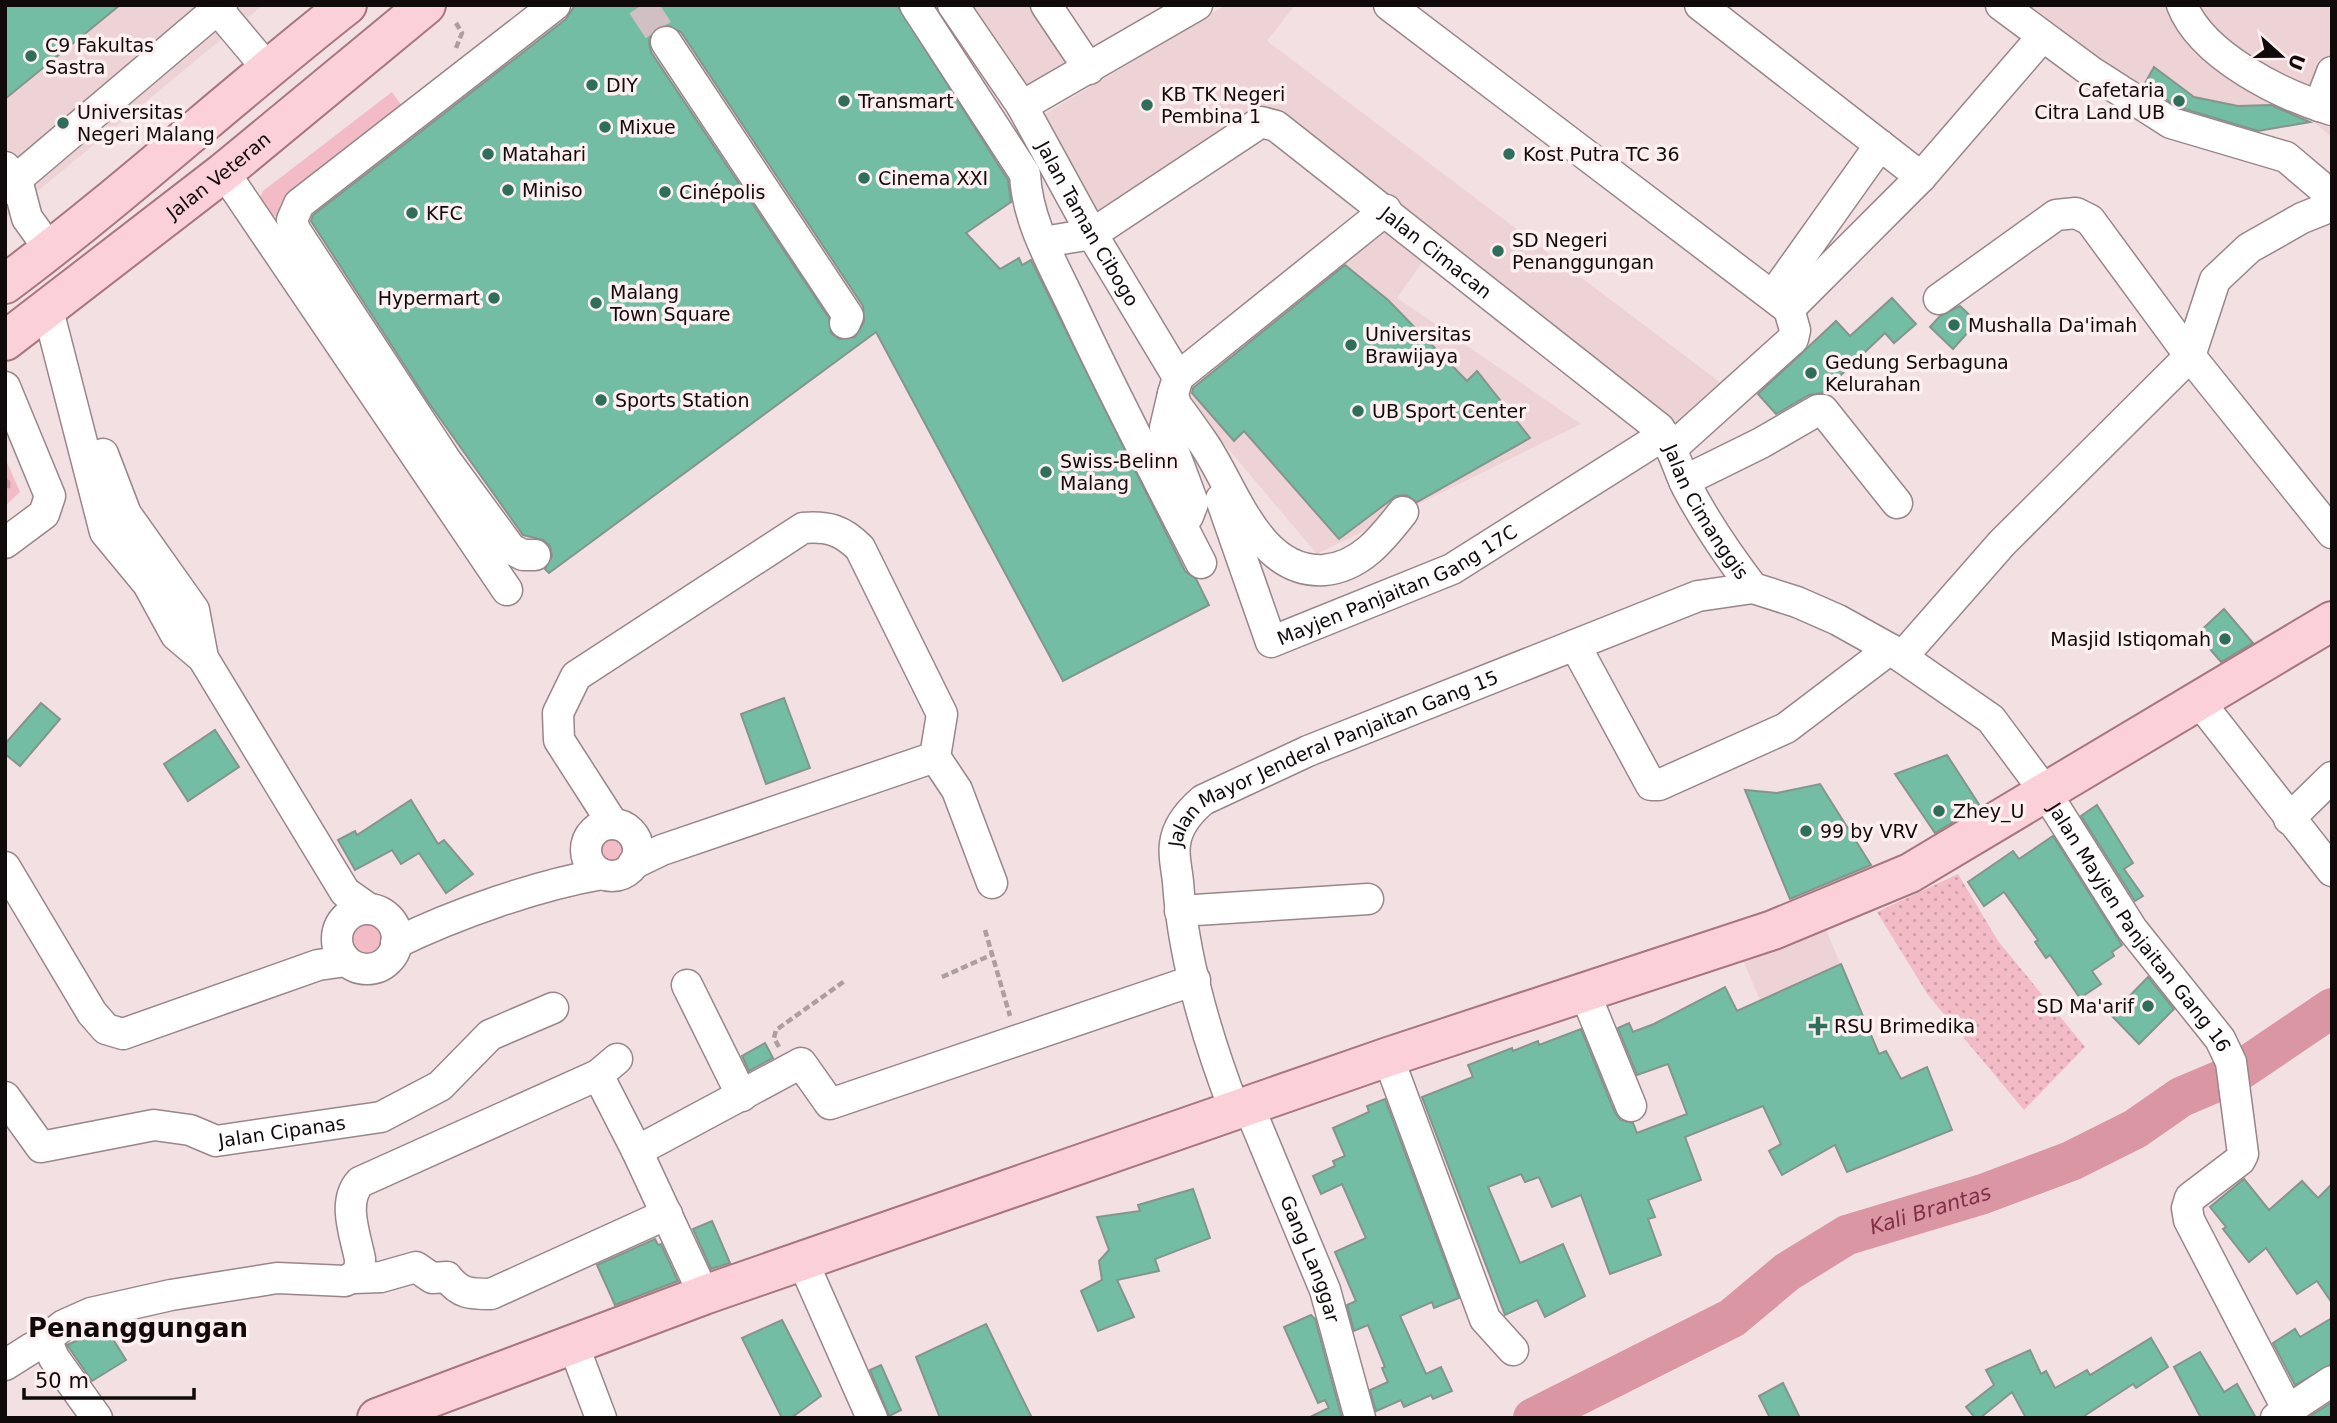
<svg xmlns="http://www.w3.org/2000/svg" width="2337" height="1423" viewBox="0 0 2337 1423" font-family="'DejaVu Sans',sans-serif">
	<style>
		.built { fill: #edd2d6 }
		.grass { fill: url(#grass-dots) }
		.cemetery { fill: url(#cemetery-stones) }
		.garden { fill: #f2bbc5 }
		.lines { fill: none; stroke-linecap: round; stroke-linejoin: round }
		.river { stroke: #da96a3; stroke-width: 40 }
		.building { fill: #72bda4; stroke: #84958e; stroke-width: 2; fill-rule: evenodd }
		.minor-tunnel { stroke: #d1c0c3; stroke-width: 30; stroke-dasharray: 30 15; stroke-linecap: butt }
		.minor-casing { stroke: #988689; stroke-width: 33 }
		.major-casing { stroke: #a8767f; stroke-width: 42 }
		.path { stroke: #ad9ea1; stroke-width: 4.5; stroke-dasharray: 7 3.5; stroke-linecap: butt }
		.minor { stroke: #fff; stroke-width: 30 }
		.major { stroke: #fcd0d8; stroke-width: 38 }
		.poi-dot { fill: #2f6e5a; stroke: #feeff1; stroke-width: 2.5 }
		.labels { text-anchor: middle; dominant-baseline: central; stroke-width: 7; stroke-linejoin: round; paint-order: stroke }
		.poi-label { font-size: 19px; fill: #100a0b; stroke: #feeff1; text-anchor: start }
		.street-label { font-size: 19px; fill: #100a0b; stroke: #feeff1 }
		.water-label { font-size: 21px; font-style: italic; fill: #813046; stroke: #feeff1 }
		.district-label { font-size: 26px; font-weight: bold; fill: #100a0b; stroke: #feeff1 }
	</style>
	<defs>
		<pattern id="grass-dots" width="8" height="8" patternUnits="userSpaceOnUse" patternTransform="scale(1.75)"><rect width="8" height="8" fill="#f2bbc5"/><path d="M2 2h.1M6 6h.1" fill="none" stroke="#ce9fa8" stroke-width="1.8" stroke-linecap="round"/></pattern>
		<pattern id="cemetery-stones" width="16" height="16" patternUnits="userSpaceOnUse" patternTransform="scale(1.75)"><rect width="16" height="16" fill="#f2bbc5"/><path d="M2 7V4a2 2 0 0 1 4 0v3zM10 15v-3a2 2 0 0 1 4 0v3z" fill="#ce9fa8"/></pattern>
	</defs>
	<rect width="100%" height="100%" fill="#f3e0e3"/>
	<g class="built">
		<path d="M 5,5 L 263,5 L 5,218 Z"/>
		<path d="M 967,5 L 1036,5 L 1071,59 L 1021,88 Z"/>
		<path d="M 1226,5 L 1295,5 L 1267,41 L 1729,389 L 1682,433 L 1265,108 L 1244,114 L 1118,208 L 1098,218 L 1043,123 L 1047,113 Z"/>
		<path d="M 2021,5 L 2332,5 L 2332,138 L 2313,121 L 2245,133 L 2199,129 Z"/>
		<path d="M 1387,221 L 1429,253 L 1397,298 L 1581,424 L 1317,554 L 1180,392 Z"/>
		<path d="M 1824,925 L 1878,1054 L 1886,1051 L 1901,1079 L 1927,1067 L 1952,1130 L 1847,1172 L 1812,1095 L 1801,1099 L 1743,960 Z"/>
	</g>
	<path class="grass" d="M 1958,874 L 1998,941 L 2085,1047 L 2024,1110 L 1928,995 L 1877,912 Z"/>
	<path class="cemetery" d="M 5,458 L 20,492 L 5,506 Z"/>
	<g class="garden">
		<path d="M 392,92 L 404,109 L 281,203 L 277,217 L 265,214 L 259,199 L 263,191 Z"/>
		<circle cx="611" cy="850" r="15"/>
		<circle cx="367" cy="940" r="18"/>
	</g>
	<g class="lines">
		<path class="river" id="s1" d="M 1533,1418 L 1732,1318 L 1787,1272 L 1847,1235 L 1983,1194 L 2071,1161 L 2135,1129 L 2181,1097 L 2233,1075 L 2332,1008"/>
	</g>
	<g class="building">
		<path d="M 5,5 L 120,5 L 5,99 Z"/>
		<path d="M 575,5 L 897,5 L 1008,180 L 1011,202 L 966,233 L 1000,269 L 1019,258 L 1022,265 L 1031,260 L 1185,571 L 1196,579 L 1209,605 L 1063,681 L 876,332 L 549,573 L 545,569 L 552,556 L 550,546 L 543,540 L 523,535 L 429,403 L 311,221 L 313,215 L 566,19 ZM 666,25 L 681,32 L 863,306 L 864,322 L 855,337 L 839,339 L 831,333 L 829,318 L 651,52 L 649,42 L 651,34 Z"/>
		<path d="M 2154,67 L 2194,97 L 2238,106 L 2271,105 L 2310,122 L 2258,131 L 2178,107 L 2144,85 Z"/>
		<path d="M 1345,265 L 1388,300 L 1467,381 L 1477,371 L 1530,438 L 1417,502 L 1406,495 L 1396,496 L 1339,539 L 1244,431 L 1234,441 L 1192,393 L 1193,388 Z"/>
		<path d="M 1892,298 L 1916,324 L 1894,343 L 1885,333 L 1822,393 L 1809,395 L 1776,414 L 1758,394 L 1836,321 L 1850,336 Z"/>
		<path d="M 1960,306 L 1977,322 L 1953,349 L 1930,327 L 1940,316 Z"/>
		<path d="M 2224,609 L 2253,643 L 2221,662 L 2197,634 Z"/>
		<path d="M 784,698 L 810,768 L 766,784 L 741,714 Z"/>
		<path d="M 41,703 L 60,719 L 20,766 L 5,754 L 5,744 Z"/>
		<path d="M 215,730 L 239,767 L 188,801 L 164,764 Z"/>
		<path d="M 1947,755 L 1980,806 L 1935,833 L 1895,774 Z"/>
		<path d="M 1820,784 L 1871,865 L 1790,899 L 1745,790 L 1777,793 Z"/>
		<path d="M 411,800 L 438,844 L 444,840 L 473,874 L 446,893 L 419,853 L 401,864 L 392,850 L 355,870 L 338,840 L 355,831 L 357,835 Z"/>
		<path d="M 2097,805 L 2133,863 L 2124,869 L 2143,896 L 2135,901 L 2081,816 Z"/>
		<path d="M 2053,836 L 2122,945 L 2112,952 L 2114,956 L 2092,971 L 2101,984 L 2080,998 L 2050,955 L 2046,958 L 2035,942 L 2038,940 L 2004,892 L 1984,906 L 1968,882 L 2013,851 L 2019,859 Z"/>
		<path d="M 1841,964 L 1879,1054 L 1886,1051 L 1901,1079 L 1927,1067 L 1952,1130 L 1847,1172 L 1835,1145 L 1782,1175 L 1769,1151 L 1781,1144 L 1763,1106 L 1685,1137 L 1701,1180 L 1648,1200 L 1655,1217 L 1648,1219 L 1661,1255 L 1610,1274 L 1581,1195 L 1552,1207 L 1539,1177 L 1525,1182 L 1521,1174 L 1488,1187 L 1520,1263 L 1563,1244 L 1585,1296 L 1545,1317 L 1537,1300 L 1505,1315 L 1422,1097 L 1473,1077 L 1468,1065 L 1512,1048 L 1513,1051 L 1538,1041 L 1539,1045 L 1581,1029 L 1615,1113 L 1621,1120 L 1633,1123 L 1637,1133 L 1687,1114 L 1668,1064 L 1637,1075 L 1618,1028 L 1629,1023 L 1633,1032 L 1654,1024 L 1725,987 L 1737,1011 Z"/>
		<path d="M 2148,977 L 2174,1009 L 2139,1044 L 2111,1015 Z"/>
		<path d="M 765,1043 L 773,1058 L 749,1071 L 742,1056 Z"/>
		<path d="M 1385,1099 L 1459,1298 L 1434,1308 L 1432,1302 L 1400,1316 L 1426,1374 L 1441,1367 L 1452,1391 L 1433,1399 L 1431,1395 L 1404,1407 L 1401,1400 L 1376,1411 L 1370,1390 L 1388,1382 L 1382,1368 L 1385,1367 L 1368,1325 L 1354,1331 L 1347,1305 L 1356,1301 L 1335,1252 L 1366,1238 L 1342,1184 L 1321,1194 L 1313,1176 L 1335,1166 L 1333,1161 L 1345,1156 L 1333,1128 L 1369,1112 L 1367,1106 Z"/>
		<path d="M 2244,1179 L 2269,1210 L 2302,1181 L 2318,1198 L 2332,1184 L 2332,1303 L 2317,1281 L 2297,1294 L 2266,1248 L 2249,1262 L 2223,1229 L 2226,1227 L 2210,1207 Z"/>
		<path d="M 1193,1189 L 1210,1238 L 1155,1259 L 1159,1271 L 1117,1280 L 1134,1317 L 1098,1331 L 1081,1291 L 1102,1280 L 1099,1261 L 1109,1250 L 1097,1217 L 1140,1211 L 1138,1205 Z"/>
		<path d="M 712,1221 L 730,1263 L 711,1269 L 693,1229 Z"/>
		<path d="M 655,1239 L 658,1245 L 661,1244 L 678,1281 L 615,1305 L 597,1265 Z"/>
		<path d="M 1311,1315 L 1315,1319 L 1342,1418 L 1308,1418 L 1329,1408 L 1325,1400 L 1318,1403 L 1284,1327 Z"/>
		<path d="M 2332,1318 L 2332,1364 L 2295,1385 L 2273,1343 L 2295,1329 L 2300,1337 Z"/>
		<path d="M 782,1320 L 821,1396 L 791,1418 L 782,1418 L 742,1338 Z"/>
		<path d="M 986,1324 L 1020,1394 L 1032,1418 L 940,1418 L 916,1357 Z"/>
		<path d="M 106,1328 L 126,1360 L 92,1381 L 67,1345 Z"/>
		<path d="M 2151,1338 L 2168,1367 L 2136,1388 L 2133,1384 L 2081,1418 L 2026,1418 L 2012,1392 L 1980,1418 L 1975,1418 L 1966,1407 L 1994,1385 L 1986,1370 L 2030,1350 L 2041,1374 L 2046,1371 L 2055,1388 L 2087,1370 L 2090,1375 Z"/>
		<path d="M 2200,1352 L 2224,1392 L 2237,1384 L 2256,1418 L 2201,1418 L 2174,1367 Z"/>
		<path d="M 881,1365 L 901,1410 L 889,1416 L 870,1370 Z"/>
		<path d="M 1783,1383 L 1800,1418 L 1770,1418 L 1759,1396 Z"/>
		<path d="M 2332,1402 L 2332,1418 L 2309,1418 L 2309,1417 Z"/>
	</g>
	<g class="lines">
		<path class="minor-tunnel" d="M 642,5 L 666,42"/>
		<g class="minor-casing">
			<g id="minor">
				<path d="M 214,5 L 267,68"/>
				<path d="M 915,5 L 1025,174 C 1027,222 1054,266 1074,309 C 1114,395 1158,479 1201,563"/>
				<path id="s2" d="M 953,5 L 1022,106 L 1092,234 L 1178,377 L 1173,394 L 1176,405 C 1186,418 1195,431 1204,444 C 1234,488 1258,574 1324,570 C 1360,567 1382,539 1403,512"/>
				<path d="M 1046,5 L 1089,69"/>
				<path d="M 1389,5 L 1789,309 L 1795,330 L 1793,339 L 1672,448"/>
				<path d="M 1700,5 L 1921,177"/>
				<path d="M 2001,5 L 2093,73 L 2171,123 L 2286,157 L 2332,196"/>
				<path d="M 2182,5 C 2202,56 2281,95 2332,110"/>
				<path d="M 666,42 L 848,316 L 845,323"/>
				<path d="M 1022,106 L 1197,5"/>
				<path d="M 2319,106 L 2332,72"/>
				<path d="M 5,167 L 17,180 L 27,218 L 50,250"/>
				<path d="M 224,172 L 507,590"/>
				<path d="M 5,189 L 222,5"/>
				<path id="s3" d="M 1043,242 L 1092,234 L 1261,122 L 1276,126 L 1659,428 C 1673,446 1677,467 1687,487 C 1707,525 1727,554 1753,588"/>
				<path d="M 1774,294 L 1880,145"/>
				<path d="M 1939,299 L 2056,215 L 2076,213 L 2090,220 L 2190,356 L 2332,533"/>
				<path d="M 1789,309 L 1921,177 L 2042,37"/>
				<path d="M 48,310 L 105,532 L 148,584 L 176,635 L 203,658 L 345,892 L 369,909"/>
				<path d="M 1178,377 L 1386,210"/>
				<path d="M 5,387 L 50,496 L 44,514 L 5,543"/>
				<path d="M 1173,394 L 1165,428 L 1193,503 L 1188,516 L 1179,520"/>
				<path d="M 103,454 L 126,514 L 194,610 L 203,658"/>
				<path d="M 1684,481 L 1761,443 L 1818,410 L 1823,410 L 1897,503"/>
				<path id="s4" d="M 1221,499 L 1271,642 L 1452,569 L 1664,435"/>
				<path d="M 535,555 L 523,555 L 511,549 L 445,459 L 295,230 L 292,220 L 299,204 L 555,5"/>
				<path d="M 1575,645 L 1651,785 L 1659,785 L 1786,728 L 1890,649"/>
				<path d="M 1902,657 L 2002,543 L 2190,356 L 2215,280 L 2249,248 L 2302,218 L 2332,206"/>
				<path d="M 2198,700 L 2332,871"/>
				<path d="M 935,757 L 957,790 L 992,883"/>
				<path d="M 2289,819 L 2332,777"/>
				<path d="M 613,824 L 559,740 L 558,713 L 576,676 L 803,528 C 828,526 842,530 860,548 L 942,714 L 935,757 L 662,850 L 633,864"/>
				<circle cx="612" cy="850" r="26"/>
				<path d="M 5,867 L 92,1013 L 106,1029 L 123,1034 L 318,965 L 346,961"/>
				<circle cx="367" cy="939" r="30"/>
				<path d="M 1180,911 L 1368,899"/>
				<path d="M 396,943 C 455,914 538,885 602,874"/>
				<path d="M 687,985 L 742,1096"/>
				<path d="M 1584,991 L 1631,1106"/>
				<path d="M 1388,1057 L 1485,1319 L 1513,1350"/>
				<path d="M 598,1075 L 637,1151 L 704,1295"/>
				<path id="s5" d="M 5,1097 L 41,1147 L 154,1125 L 190,1130 L 216,1141 L 381,1117 L 440,1086 L 490,1035 L 553,1008"/>
				<path id="s6" d="M 1249,1107 L 1325,1290 L 1360,1418"/>
				<path id="s7" d="M 1235,1111 C 1208,1041 1183,957 1178,882 C 1177,870 1173,856 1175,844 C 1177,826 1190,811 1203,800 L 1308,751 L 1698,596 L 1753,588 L 1797,602 L 1838,620 L 1890,649 L 1991,719 L 2046,793 L 2132,929 L 2220,1039 L 2231,1062 L 2243,1154 L 2240,1160 L 2190,1198 L 2187,1208 L 2189,1220 L 2292,1418"/>
				<path d="M 637,1151 L 801,1063 L 830,1104 L 1195,980"/>
				<path d="M 803,1262 L 872,1418"/>
				<path d="M 354,1278 L 381,1277 L 416,1267 L 432,1278 L 447,1277 C 460,1294 470,1294 491,1294 L 667,1214"/>
				<path d="M 46,1339 L 54,1358 L 97,1418"/>
				<path d="M 39,1344 L 64,1325 L 91,1313 L 171,1295 L 277,1278 L 345,1281 C 357,1276 360,1271 360,1259 C 355,1234 342,1202 360,1182 L 598,1075 L 617,1059"/>
				<path d="M 573,1344 L 601,1418"/>
				<path d="M 5,1365 L 32,1348"/>
				<path d="M 2276,1418 L 2332,1381"/>
			</g>
		</g>
		<g class="major-casing">
			<g id="major">
				<path d="M 5,284 C 123,196 231,96 347,5"/>
				<path id="s8" d="M 5,341 L 224,172 L 426,5"/>
				<path d="M 377,1418 L 704,1295 L 1388,1057 L 1773,930 L 1910,873 L 2332,621"/>
			</g>
		</g>
		<g class="path">
			<path d="M 456,48 L 462,33 L 456,23"/>
			<path d="M 985,930 L 1010,1016"/>
			<path d="M 942,977 L 991,955"/>
			<path d="M 779,1047 L 774,1038 L 776,1030 L 846,980"/>
		</g>
		<use href="#minor" class="minor"/>
		<use href="#major" class="major"/>
	</g>
	<g class="poi-dot">
		<circle cx="31" cy="56" r="7"/>
		<circle cx="592" cy="85" r="7"/>
		<circle cx="844" cy="101" r="7"/>
		<circle cx="2179" cy="101" r="7"/>
		<circle cx="1147" cy="105" r="7"/>
		<circle cx="63" cy="123" r="7"/>
		<circle cx="605" cy="127" r="7"/>
		<circle cx="488" cy="154" r="7"/>
		<circle cx="1509" cy="154" r="7"/>
		<circle cx="864" cy="178" r="7"/>
		<circle cx="508" cy="190" r="7"/>
		<circle cx="665" cy="192" r="7"/>
		<circle cx="412" cy="213" r="7"/>
		<circle cx="1498" cy="251" r="7"/>
		<circle cx="494" cy="298" r="7"/>
		<circle cx="596" cy="303" r="7"/>
		<circle cx="1954" cy="325" r="7"/>
		<circle cx="1351" cy="345" r="7"/>
		<circle cx="1811" cy="373" r="7"/>
		<circle cx="601" cy="400" r="7"/>
		<circle cx="1358" cy="411" r="7"/>
		<circle cx="1046" cy="472" r="7"/>
		<circle cx="2225" cy="639" r="7"/>
		<circle cx="1939" cy="811" r="7"/>
		<circle cx="1806" cy="831" r="7"/>
		<circle cx="2148" cy="1006" r="7"/>
		<path d="M1814.5 1015.5h7v7h7v7h-7v7h-7v-7h-7v-7h7z"/>
	</g>
	<g class="labels">
		<g class="poi-label">
			<text x="45" y="45">C9 Fakultas<tspan x="45" dy="22">Sastra</tspan></text>
			<text x="606" y="85">DIY</text>
			<text x="2165" y="90" text-anchor="end">Cafetaria<tspan x="2165" dy="22">Citra Land UB</tspan></text>
			<text x="1161" y="94">KB TK Negeri<tspan x="1161" dy="22">Pembina 1</tspan></text>
			<text x="858" y="101">Transmart</text>
			<text x="77" y="112">Universitas<tspan x="77" dy="22">Negeri Malang</tspan></text>
			<text x="619" y="127">Mixue</text>
			<text x="502" y="154">Matahari</text>
			<text x="1523" y="154">Kost Putra TC 36</text>
			<text x="878" y="178">Cinema XXI</text>
			<text x="522" y="190">Miniso</text>
			<text x="679" y="192">Cinépolis</text>
			<text x="426" y="213">KFC</text>
			<text x="1512" y="240">SD Negeri<tspan x="1512" dy="22">Penanggungan</tspan></text>
			<text x="610" y="292">Malang<tspan x="610" dy="22">Town Square</tspan></text>
			<text x="480" y="298" text-anchor="end">Hypermart</text>
			<text x="1968" y="325">Mushalla Da'imah</text>
			<text x="1365" y="334">Universitas<tspan x="1365" dy="22">Brawijaya</tspan></text>
			<text x="1825" y="362">Gedung Serbaguna<tspan x="1825" dy="22">Kelurahan</tspan></text>
			<text x="615" y="400">Sports Station</text>
			<text x="1372" y="411">UB Sport Center</text>
			<text x="1060" y="461">Swiss-Belinn<tspan x="1060" dy="22">Malang</tspan></text>
			<text x="2211" y="639" text-anchor="end">Masjid Istiqomah</text>
			<text x="1953" y="811">Zhey_U</text>
			<text x="1820" y="831">99 by VRV</text>
			<text x="2134" y="1006" text-anchor="end">SD Ma'arif</text>
			<text x="1834" y="1026">RSU Brimedika</text>
		</g>
		<g class="street-label">
			<text stroke="none"><textPath href="#s8" startOffset="270">Jalan Veteran</textPath></text>
			<text stroke="none"><textPath href="#s2" startOffset="257">Jalan Taman Cibogo</textPath></text>
			<text stroke="none"><textPath href="#s3" startOffset="472">Jalan Cimacan</textPath></text>
			<text stroke="none"><textPath href="#s3" startOffset="852">Jalan Cimanggis</textPath></text>
			<text stroke="none"><textPath href="#s4" startOffset="290">Mayjen Panjaitan Gang 17C</textPath></text>
			<text stroke="none"><textPath href="#s7" startOffset="460">Jalan Mayor Jenderal Panjaitan Gang 15</textPath></text>
			<text stroke="none"><textPath href="#s7" startOffset="1449">Jalan Mayjen Panjaitan Gang 16</textPath></text>
			<text stroke="none"><textPath href="#s5" startOffset="308">Jalan Cipanas</textPath></text>
			<text stroke="none"><textPath href="#s6" startOffset="164">Gang Langgar</textPath></text>
		</g>
		<g class="water-label">
			<text stroke="none"><textPath href="#s1" startOffset="452">Kali Brantas</textPath></text>
		</g>
		<g class="district-label">
			<text x="138" y="1328">Penanggungan</text>
		</g>
	</g>
	<rect width="2337" height="1423" fill="none" stroke="#100a0b" stroke-width="14"/>
	<g transform="translate(2281 56) rotate(111)" stroke="#feeff1" stroke-width="5" paint-order="stroke">
	<path d="M0-5L12 26L0 18L-12 26Z" fill="#100a0b"/>
	<text y="-10" font-size="19" font-weight="bold" text-anchor="middle" fill="#100a0b">U</text>
	</g>
	<path d="M24 1388v10h170v-10" fill="none" stroke="#100a0b" stroke-width="3.5"/>
	<text x="35" y="1388" font-size="21" fill="#100a0b" stroke="#feeff1" stroke-width="5" paint-order="stroke">50 m</text>
</svg>
